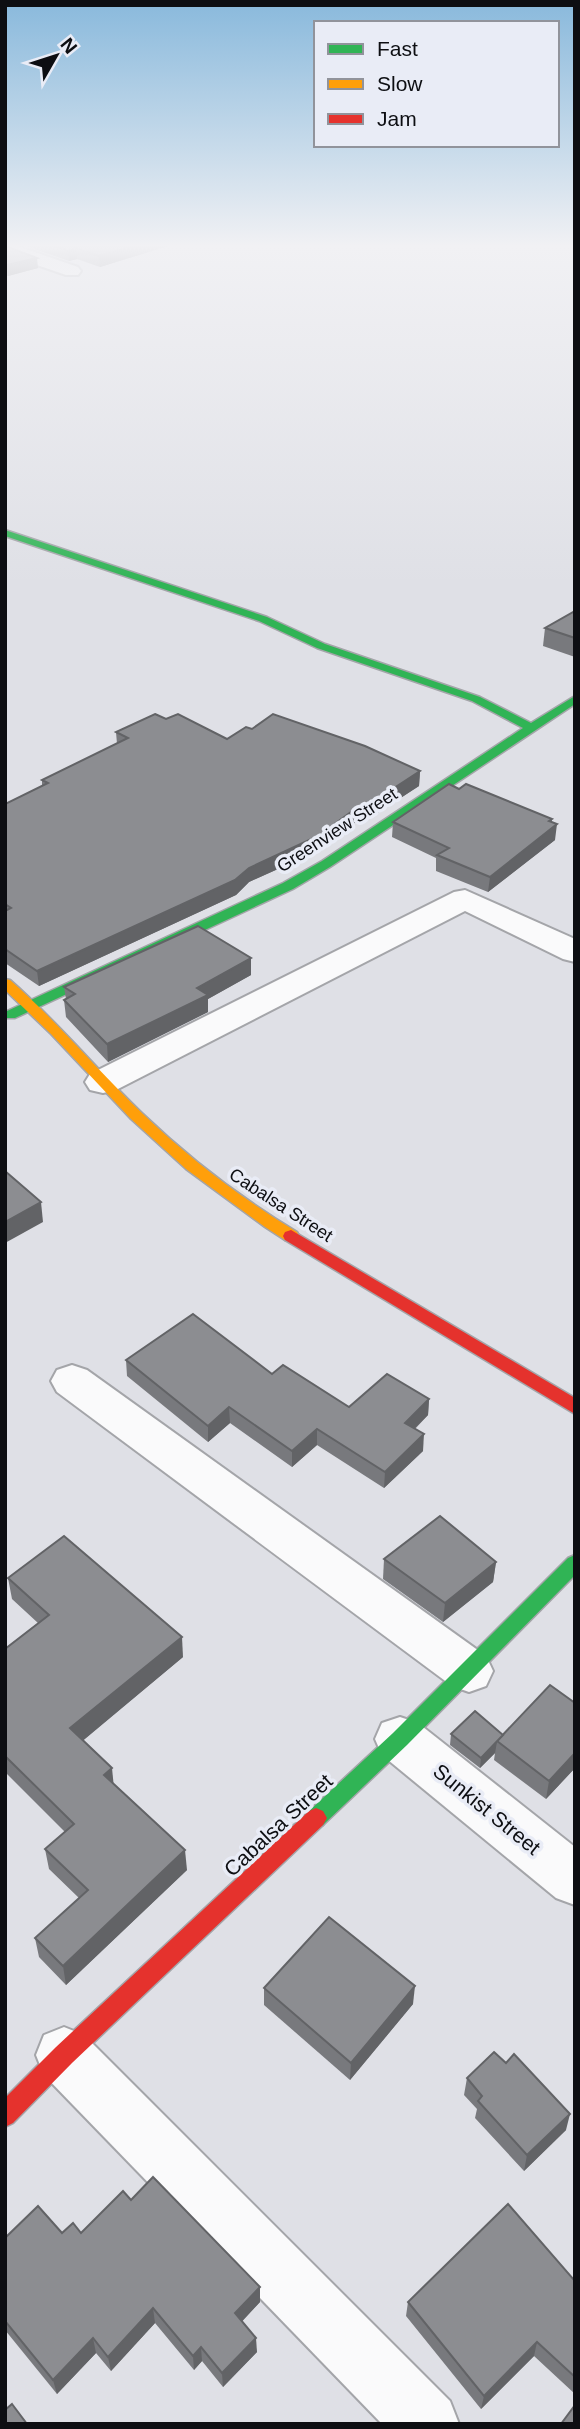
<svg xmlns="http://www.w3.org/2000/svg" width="580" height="2429" viewBox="0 0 580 2429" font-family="Arial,sans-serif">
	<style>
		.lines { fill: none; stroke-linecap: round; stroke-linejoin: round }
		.street-casing { stroke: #a4a5a9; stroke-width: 4 }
		.fast-casing { stroke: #a4a5a9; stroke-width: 3 }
		.slow-casing { stroke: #a4a5a9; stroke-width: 3 }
		.jam-casing { stroke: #a4a5a9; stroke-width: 3 }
		.street { fill: #fafafb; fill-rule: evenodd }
		.fast { fill: #30b455; fill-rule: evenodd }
		.slow { fill: #ff9f0a; fill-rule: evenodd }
		.jam { fill: #e5322d; fill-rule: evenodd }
		.wall { fill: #78797d }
		.shaded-wall { fill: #626366 }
		.building { fill: #8c8d91; stroke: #626366; stroke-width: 2 }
		.labels { text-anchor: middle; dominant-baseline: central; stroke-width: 7; stroke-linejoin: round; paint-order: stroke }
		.street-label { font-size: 18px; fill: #0d0e12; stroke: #e9ecf6 }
		.near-street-label { font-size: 21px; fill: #0d0e12; stroke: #e9ecf6 }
	</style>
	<rect width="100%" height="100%" fill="#dfe0e6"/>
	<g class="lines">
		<g class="street-casing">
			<g id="street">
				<path d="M 5,245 L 14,245 L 78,267 L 81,271 L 78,275 L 66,275 L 5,254 Z"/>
				<path d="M 465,890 L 575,939 L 575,962 L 563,959 L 465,911 L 116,1090 L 103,1093 L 90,1090 L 85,1082 L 90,1074 L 454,892 Z"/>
				<path d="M 72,1365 L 87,1370 L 486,1656 L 493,1671 L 486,1686 L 469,1692 L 452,1686 L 57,1392 L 51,1381 L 57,1370 Z"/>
				<path d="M 400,1717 L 418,1723 L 575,1847 L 575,1905 L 556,1898 L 382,1755 L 375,1739 L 382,1723 Z"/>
				<path d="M 64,2027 L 84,2035 L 450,2401 L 459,2424 L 382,2424 L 44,2075 L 36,2055 L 44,2035 Z"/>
			</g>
		</g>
		<g class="fast-casing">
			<g id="fast">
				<path d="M 5,530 L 267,617 L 325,644 L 480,697 L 531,723 L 575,696 L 575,704 L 330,867 L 293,889 L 15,1018 L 5,1018 L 5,1012 L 283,883 L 322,861 L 523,728 L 472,701 L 317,648 L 259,621 L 5,536 Z"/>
				<path d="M 575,1555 L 575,1575 L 407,1745 L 323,1825 L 316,1828 L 309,1825 L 305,1818 L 309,1811 L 393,1733 L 568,1558 Z"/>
			</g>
		</g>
		<g class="slow-casing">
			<path id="slow" d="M 5,979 L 10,980 C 58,1022 97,1070 143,1114 C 190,1159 241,1198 297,1232 L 299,1236 L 297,1240 L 285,1240 L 265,1227 L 186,1169 L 131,1119 L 51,1034 L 5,990 Z"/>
		</g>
		<g class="jam-casing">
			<g id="jam">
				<path d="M 291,1230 L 575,1398 L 575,1414 L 285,1240 L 283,1236 L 285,1232 Z"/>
				<path d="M 316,1808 L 323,1811 L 327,1818 L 323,1825 L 72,2063 L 13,2123 L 5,2127 L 5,2098 L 56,2047 L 309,1811 Z"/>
			</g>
		</g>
		<use href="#street" class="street"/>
		<use href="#fast" class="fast"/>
		<use href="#slow" class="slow"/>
		<use href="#jam" class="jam"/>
	</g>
	<g class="wall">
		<path d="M 23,245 L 171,245 L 100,267 L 77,259 L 69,261 Z"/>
		<path d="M 5,246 L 38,268 L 8,276 L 5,275 Z"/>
		<path d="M 575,611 L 575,657 L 543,646 L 545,628 Z"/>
		<path d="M 166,719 L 227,739 L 252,729 L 420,771 L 419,786 L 362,823 L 357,821 L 318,851 L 249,882 L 236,895 L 39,986 L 5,963 L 5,804 L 42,786 L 42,780 L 117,744 L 116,732 Z"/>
		<path d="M 459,789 L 552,822 L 555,840 L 488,892 L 436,871 L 436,858 L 392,837 L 393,822 Z"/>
		<path d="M 251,958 L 251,975 L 208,999 L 208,1012 L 108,1062 L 66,1017 L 64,1000 L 66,999 L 64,987 Z"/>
		<path d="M 126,1360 L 272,1374 L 349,1407 L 429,1399 L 428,1415 L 415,1429 L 423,1451 L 384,1488 L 317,1445 L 292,1467 L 230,1423 L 208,1442 L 127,1376 Z"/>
		<path d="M 384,1559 L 496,1562 L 493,1582 L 443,1622 L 383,1579 Z"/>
		<path d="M 8,1578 L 183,1657 L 83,1740 L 114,1785 L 187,1870 L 66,1985 L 39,1957 L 35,1938 L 79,1898 L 49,1869 L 45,1849 L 65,1832 L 5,1772 L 5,1649 L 38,1623 L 12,1599 Z"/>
		<path d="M 575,1703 L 575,1768 L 546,1799 L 494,1760 L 495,1753 L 480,1768 L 450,1745 L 451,1734 L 503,1735 Z"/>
		<path d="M 264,1988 L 413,2004 L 350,2080 L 264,2005 Z"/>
		<path d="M 467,2078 L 566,2130 L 524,2171 L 475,2118 L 477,2109 L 464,2095 Z"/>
		<path d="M 131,2200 L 260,2287 L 260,2302 L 242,2321 L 257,2352 L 223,2387 L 202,2361 L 194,2370 L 155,2323 L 111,2371 L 96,2353 L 57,2394 L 5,2330 L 5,2238 L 62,2233 L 81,2233 Z"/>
		<path d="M 575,2281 L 575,2394 L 534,2356 L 481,2409 L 406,2316 L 408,2302 Z"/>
	</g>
	<g class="shaded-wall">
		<path d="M 136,245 L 171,245 L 100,267 L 99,256 Z"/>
		<path d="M 76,248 L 77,259 L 69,261 L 68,251 Z"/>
		<path d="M 37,258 L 38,268 L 8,276 L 7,265 Z"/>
		<path d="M 420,771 L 419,786 L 362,823 L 362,809 Z"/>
		<path d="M 358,807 L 357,821 L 318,851 L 249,882 L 236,895 L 39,986 L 37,971 L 249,868 Z"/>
		<path d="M 552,819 L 551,829 L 557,824 L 555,840 L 488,892 L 490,877 Z"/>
		<path d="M 251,958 L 251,975 L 208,999 L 208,1012 L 108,1062 L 107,1044 L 197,988 Z"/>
		<path d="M 41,1202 L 43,1222 L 5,1243 L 5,1222 Z"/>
		<path d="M 429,1399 L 428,1415 L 404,1439 L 405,1423 Z"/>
		<path d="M 229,1407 L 230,1423 L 208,1442 L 208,1426 Z"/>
		<path d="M 317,1429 L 317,1445 L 292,1467 L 292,1451 Z"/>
		<path d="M 424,1434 L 423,1451 L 384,1488 L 385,1472 Z"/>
		<path d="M 496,1562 L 493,1582 L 443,1622 L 445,1603 Z"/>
		<path d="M 182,1637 L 183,1657 L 73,1749 L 70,1728 Z"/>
		<path d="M 497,1742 L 495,1753 L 480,1768 L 481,1758 Z"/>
		<path d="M 575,1753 L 575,1768 L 546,1799 L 549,1781 Z"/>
		<path d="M 112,1768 L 114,1788 L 104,1775 Z"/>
		<path d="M 185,1850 L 187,1870 L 66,1985 L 63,1966 Z"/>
		<path d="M 415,1986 L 413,2004 L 350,2080 L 351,2063 Z"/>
		<path d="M 570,2114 L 566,2130 L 524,2171 L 527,2155 Z"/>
		<path d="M 260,2287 L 260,2302 L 236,2328 L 235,2313 Z"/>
		<path d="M 153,2308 L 155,2323 L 111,2371 L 108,2357 Z"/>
		<path d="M 93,2338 L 96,2353 L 57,2394 L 53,2380 Z"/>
		<path d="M 256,2338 L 257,2352 L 223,2387 L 222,2373 Z"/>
		<path d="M 537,2342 L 534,2356 L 481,2409 L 484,2396 Z"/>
		<path d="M 201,2347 L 202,2361 L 194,2370 L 193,2356 Z"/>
	</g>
	<g class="building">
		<path d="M 53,245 L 136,245 L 99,256 L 76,248 L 68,251 Z"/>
		<path d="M 5,246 L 37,258 L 7,265 L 5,264 Z"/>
		<path d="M 575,611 L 575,638 L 545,628 Z"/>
		<path d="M 155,714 L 166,719 L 178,714 L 227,739 L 246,727 L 252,729 L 273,714 L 365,746 L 420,771 L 362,809 L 358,807 L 318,836 L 249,868 L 235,880 L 37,971 L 5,949 L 5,911 L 11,908 L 5,904 L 5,804 L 48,783 L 42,780 L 128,738 L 116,732 Z"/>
		<path d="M 449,784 L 459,789 L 466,784 L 552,819 L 549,821 L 557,824 L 490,877 L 437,855 L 449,848 L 393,822 Z"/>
		<path d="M 198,926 L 251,958 L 197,988 L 208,995 L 107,1044 L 64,1000 L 75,994 L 64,987 Z"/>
		<path d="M 5,1171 L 41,1202 L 5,1222 Z"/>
		<path d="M 193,1314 L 272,1374 L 283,1365 L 349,1407 L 387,1374 L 429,1399 L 405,1423 L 424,1434 L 385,1472 L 317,1429 L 292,1451 L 229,1407 L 208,1426 L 126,1360 Z"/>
		<path d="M 440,1516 L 496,1562 L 445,1603 L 384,1559 Z"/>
		<path d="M 64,1536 L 182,1637 L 70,1728 L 112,1768 L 104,1775 L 185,1850 L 63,1966 L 35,1938 L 88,1890 L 45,1849 L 74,1824 L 5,1756 L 5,1649 L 49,1615 L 8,1578 Z"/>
		<path d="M 550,1685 L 575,1703 L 575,1753 L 549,1781 L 497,1741 Z"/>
		<path d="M 475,1711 L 503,1735 L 481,1758 L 451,1734 Z"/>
		<path d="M 329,1917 L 415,1986 L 351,2063 L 264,1988 Z"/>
		<path d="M 494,2052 L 506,2063 L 514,2054 L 570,2114 L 527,2155 L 478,2101 L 482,2096 L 467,2078 Z"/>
		<path d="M 153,2177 L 260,2287 L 235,2313 L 256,2338 L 222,2373 L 201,2347 L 193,2356 L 153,2308 L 108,2357 L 93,2338 L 53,2380 L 5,2321 L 5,2238 L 38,2206 L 62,2233 L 73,2223 L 81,2233 L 123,2191 L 131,2200 Z"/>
		<path d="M 508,2204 L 575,2281 L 575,2377 L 537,2342 L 484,2396 L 408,2302 Z"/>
		<path d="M 12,2404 L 27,2424 L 5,2424 L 5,2410 Z"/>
		<path d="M 575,2405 L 575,2424 L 561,2424 Z"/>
	</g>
	<linearGradient id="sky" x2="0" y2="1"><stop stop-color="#89b9dc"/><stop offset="0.42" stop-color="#f1f1f4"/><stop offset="1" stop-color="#f1f1f4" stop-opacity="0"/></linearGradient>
	<rect width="580" height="585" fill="url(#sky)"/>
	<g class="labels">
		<g class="street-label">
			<text transform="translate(337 830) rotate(-33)">Greenview Street</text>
			<text transform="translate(281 1205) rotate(33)">Cabalsa Street</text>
		</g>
		<g class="near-street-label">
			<text transform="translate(487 1809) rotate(39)">Sunkist Street</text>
			<text transform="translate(278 1825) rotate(-43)">Cabalsa Street</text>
		</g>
	</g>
	<rect width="580" height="2429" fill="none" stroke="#0d0e12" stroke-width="14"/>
	<rect x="314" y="21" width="245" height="126" fill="#e9ecf6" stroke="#91939b" stroke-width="2"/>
	<rect x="328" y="44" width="35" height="10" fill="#30b455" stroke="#91939b" stroke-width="2"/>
	<text x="377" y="56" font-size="21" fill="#0d0e12">Fast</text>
	<rect x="328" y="79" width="35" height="10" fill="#ff9f0a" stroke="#91939b" stroke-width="2"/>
	<text x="377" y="91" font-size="21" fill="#0d0e12">Slow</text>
	<rect x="328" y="114" width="35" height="10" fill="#e5322d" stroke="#91939b" stroke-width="2"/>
	<text x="377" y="126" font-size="21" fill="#0d0e12">Jam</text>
	<g transform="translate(56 56) rotate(51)" stroke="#e9ecf6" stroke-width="5" paint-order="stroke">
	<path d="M0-5L12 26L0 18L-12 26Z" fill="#0d0e12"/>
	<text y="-10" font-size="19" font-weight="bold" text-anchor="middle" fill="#0d0e12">N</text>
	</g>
</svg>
